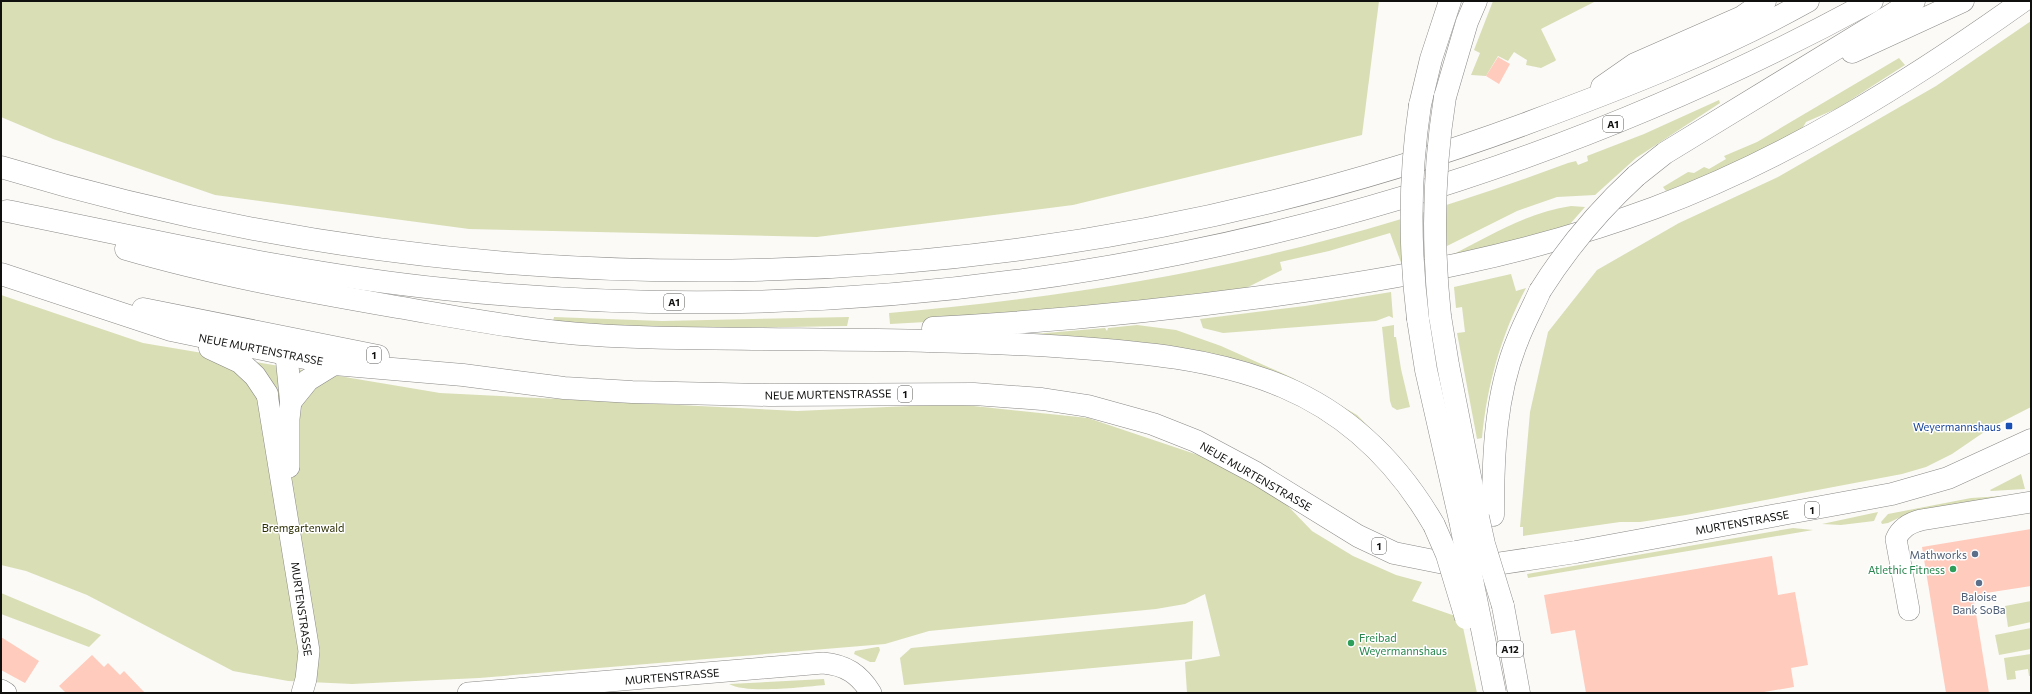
<svg xmlns="http://www.w3.org/2000/svg" width="2032" height="694" viewBox="0 0 2032 694" font-family="Commissioner,sans-serif">
	<style>
		.green { fill: #dadeb5 }
		.building { fill: #ffcbbc }
		.lines { fill: none; stroke-linecap: round; stroke-linejoin: round }
		.minor-casing { stroke: #8a8987; stroke-width: 22 }
		.major-casing { stroke: #8a8987; stroke-width: 23 }
		.highway-casing { stroke: #8a8987; stroke-width: 23 }
		.minor { stroke: #fff; stroke-width: 21 }
		.major { stroke: #fff; stroke-width: 22 }
		.highway { stroke: #fff; stroke-width: 22 }
		.highway-bridge-casing { stroke: #8a8987; stroke-width: 23; stroke-linecap: butt }
		.highway-bridge { stroke: #fff; stroke-width: 22 }
		.transit-dot { fill: #1a4fb4; stroke: #fff; stroke-width: 1.5 }
		.service-dot { fill: #5c6f8a; stroke: #fff; stroke-width: 1.5 }
		.leisure-dot { fill: #2e9e5b; stroke: #fff; stroke-width: 1.5 }
		.labels { text-anchor: middle; dominant-baseline: central; stroke-width: 3; stroke-linejoin: round; paint-order: stroke }
		.shield { fill: #fff; stroke: #585857; stroke-width: 1 }
		.shield-label { font-size: 10px; font-weight: bold; fill: #10100f }
		.street-label { font-size: 11px; fill: #10100f; stroke: #fff }
		.transit-label { font-size: 11px; fill: #164399; stroke: #fff; text-anchor: end }
		.park-label { font-size: 11px; fill: #2b2e00; stroke: #fff }
		.service-label { font-size: 11px; fill: #4e5e75; stroke: #fff; text-anchor: end }
		.leisure-label { font-size: 11px; fill: #27864d; stroke: #fff; text-anchor: end }
	</style>
	<rect width="100%" height="100%" fill="#fbfaf7"/>
	<g class="green">
		<path d="M 1,1 L 1379,1 L 1362,135 L 1073,205 L 817,237 L 469,229 L 215,195 L 53,139 L 1,117 Z"/>
		<path d="M 1493,1 L 1596,1 L 1541,29 L 1556,60 L 1555,61 L 1541,68 L 1526,65 L 1527,60 L 1514,52 L 1508,61 L 1498,56 L 1486,76 L 1471,75 L 1480,53 L 1474,50 Z"/>
		<path d="M 2031,21 L 2031,407 L 1990,428 L 1952,454 L 1926,467 L 1902,474 L 1686,515 L 1640,522 L 1620,522 L 1523,536 L 1523,527 L 1520,527 L 1530,412 L 1548,332 L 1597,270 L 1679,223 L 1778,177 L 1936,86 Z"/>
		<path d="M 1899,58 L 1905,65 L 1838,108 L 1806,122 L 1802,129 L 1709,175 L 1666,191 L 1663,187 L 1688,172 L 1694,173 L 1704,167 L 1709,169 L 1726,159 L 1724,156 L 1757,142 Z"/>
		<path d="M 1719,100 L 1720,103 L 1636,158 L 1595,195 L 1557,197 L 1517,211 L 1403,268 L 1390,233 L 1329,251 L 1280,262 L 1282,270 L 1232,295 L 944,321 L 890,324 L 889,313 C 1015,302 1140,285 1263,256 C 1366,232 1468,200 1568,163 L 1576,161 L 1578,165 L 1588,161 L 1587,156 L 1644,134 Z"/>
		<path d="M 1571,206 L 1585,207 L 1563,232 L 1452,255 C 1490,236 1528,212 1571,206 Z"/>
		<path d="M 1511,274 L 1516,291 L 1526,288 C 1501,335 1487,385 1482,438 L 1477,439 L 1457,333 L 1465,332 L 1462,307 L 1456,308 L 1454,287 Z"/>
		<path d="M 1391,292 L 1393,318 L 1389,316 L 1376,321 L 1223,333 L 1203,328 L 1200,319 L 1305,306 Z"/>
		<path d="M 1,295 L 143,343 L 440,393 L 797,411 L 955,404 L 1088,418 L 1210,459 L 1285,503 L 1312,531 L 1353,556 L 1396,575 L 1422,582 L 1412,601 L 1461,618 L 1477,693 L 1187,693 L 1185,662 L 1220,656 L 1205,594 L 1185,604 L 1156,609 L 929,631 L 885,644 L 479,678 L 352,684 L 288,681 L 233,671 L 87,595 L 26,571 L 1,565 Z"/>
		<path d="M 554,317 L 662,321 L 849,317 L 847,326 L 662,329 L 553,321 Z"/>
		<path d="M 1137,325 L 1176,330 L 1221,346 L 1293,378 L 1357,415 L 1385,443 L 1319,396 L 1034,336 L 1034,334 L 1105,328 L 1107,331 L 1108,328 Z"/>
		<path d="M 1394,325 L 1394,337 L 1396,337 L 1401,369 L 1410,407 L 1397,410 L 1392,407 L 1390,401 L 1382,327 Z"/>
		<path d="M 2021,474 L 2025,489 L 1991,491 L 1990,490 Z"/>
		<path d="M 2002,496 L 2002,498 L 1909,513 L 1888,523 L 1882,524 L 1881,522 L 1888,514 L 1971,498 Z"/>
		<path d="M 1878,512 L 1874,521 L 1841,525 L 1822,524 Z"/>
		<path d="M 1793,528 L 1813,530 L 1528,578 L 1527,574 Z"/>
		<path d="M 1,593 L 101,635 L 89,647 L 1,614 Z"/>
		<path d="M 2031,601 L 2031,622 L 2008,627 L 2005,606 Z"/>
		<path d="M 1193,621 L 1192,659 L 904,685 L 900,658 L 911,648 Z"/>
		<path d="M 2031,628 L 2031,649 L 1999,655 L 1995,635 Z"/>
		<path d="M 877,647 L 879,647 L 880,650 L 875,662 L 870,662 L 854,654 L 855,651 Z"/>
		<path d="M 2031,654 L 2031,676 L 2029,676 L 2028,669 L 2015,671 L 2016,679 L 2007,680 L 2004,658 Z"/>
		<path d="M 824,679 L 825,685 C 803,687 746,694 729,684 Z"/>
	</g>
	<g class="building">
		<path d="M 1498,57 L 1510,64 L 1499,84 L 1486,76 Z"/>
		<path d="M 2031,529 L 2031,586 L 1973,595 L 1989,693 L 1946,693 L 1922,547 Z"/>
		<path d="M 1772,556 L 1778,595 L 1795,592 L 1808,665 L 1791,668 L 1794,687 L 1758,693 L 1586,693 L 1575,630 L 1551,634 L 1544,595 Z"/>
		<path d="M 1,637 L 39,661 L 25,683 L 1,670 Z"/>
		<path d="M 92,655 L 104,667 L 108,663 L 120,675 L 124,671 L 145,693 L 66,693 L 59,686 Z"/>
	</g>
	<g class="lines">
		<g class="minor-casing">
			<g id="minor">
				<path d="M 267,394 L 309,651 L 306,679 L 302,693"/>
				<path d="M 289,467 L 289,419 L 291,401"/>
				<path d="M 1909,610 L 1896,539 C 1901,528 1909,523 1921,520 L 2031,502"/>
				<path d="M 1,690 L 6,693"/>
				<path d="M 468,693 L 823,663 C 846,665 859,674 871,693"/>
			</g>
		</g>
		<g class="major-casing">
			<g id="major">
				<path d="M 1,274 L 171,330 L 334,364 L 463,375 L 564,388 L 632,392 L 769,395 L 974,394 L 1042,399 L 1088,406 L 1153,424 L 1196,441 L 1256,473 L 1358,536 L 1394,553 L 1444,563 L 1476,567 L 1576,552 L 1892,494 L 1948,478 L 2031,440"/>
				<path d="M 143,309 L 378,356"/>
				<path d="M 285,341 L 291,401"/>
				<path d="M 210,348 L 240,362 L 255,376 L 267,394"/>
				<path d="M 291,401 L 308,380 L 334,364"/>
			</g>
		</g>
		<g class="highway-casing">
			<g id="highway">
				<path d="M 1852,52 L 1963,1"/>
				<path d="M 1602,87 L 1635,64 L 1742,17 L 1765,1"/>
				<path d="M 1445,97 L 1467,22 L 1476,1"/>
				<path d="M 1420,105 L 1431,59 L 1450,1"/>
				<path d="M 1,167 C 500,318 1036,304 1525,124 C 1622,88 1718,51 1808,1"/>
				<path d="M 1636,176 L 1665,153 L 1914,1"/>
				<path d="M 7,211 C 152,240 296,274 444,289 C 937,341 1438,238 1872,1"/>
				<path d="M 126,249 C 215,275 306,291 397,307 C 463,318 529,331 596,335 C 651,339 706,338 762,339 C 863,340 965,340 1067,347 C 1140,352 1215,358 1284,387 C 1350,415 1398,463 1434,525"/>
				<path d="M 1440,316 L 1448,365 L 1478,517"/>
				<path d="M 1418,319 L 1426,370 L 1460,520"/>
				<path d="M 933,328 C 1045,322 1157,311 1269,296 C 1400,279 1530,254 1654,208 C 1786,159 1908,83 2023,1"/>
				<path d="M 1493,515 C 1493,456 1495,394 1518,339 C 1524,323 1533,307 1540,291"/>
				<path d="M 1503,606 L 1519,693"/>
			</g>
		</g>
		<use href="#minor" class="minor"/>
		<use href="#major" class="major"/>
		<use href="#highway" class="highway"/>
		<g class="highway-bridge-casing">
			<g id="highway-bridge">
				<path d="M 1540,291 C 1567,248 1598,211 1636,176"/>
				<path d="M 1440,316 C 1432,241 1433,172 1445,97"/>
				<path d="M 1418,319 C 1409,247 1409,177 1420,105"/>
				<path d="M 1478,517 L 1484,544 L 1503,606"/>
				<path d="M 1460,520 L 1495,693"/>
				<path d="M 1434,525 L 1447,555 L 1466,618"/>
			</g>
		</g>
		<use href="#highway-bridge" class="highway-bridge"/>
	</g>
	<rect class="transit-dot" x="2005" y="422" width="8" height="8" rx="2"/>
	<g class="service-dot">
		<circle cx="1975" cy="554" r="4"/>
		<circle cx="1979" cy="583" r="4"/>
	</g>
	<g class="leisure-dot">
		<circle cx="1953" cy="569" r="4"/>
		<circle cx="1351" cy="643" r="4"/>
	</g>
	<g class="labels">
		<g class="shield">
			<rect x="1603" y="116" width="20" height="16" rx="3"/>
			<rect x="664" y="294" width="20" height="16" rx="3"/>
			<rect x="367" y="347" width="14" height="16" rx="3"/>
			<rect x="898" y="386" width="14" height="16" rx="3"/>
			<rect x="1805" y="502" width="14" height="16" rx="3"/>
			<rect x="1372" y="538" width="14" height="16" rx="3"/>
			<rect x="1497" y="641" width="26" height="16" rx="3"/>
		</g>
		<g class="shield-label">
			<text x="1613" y="124">A1</text>
			<text x="674" y="302">A1</text>
			<text x="374" y="355">1</text>
			<text x="905" y="394">1</text>
			<text x="1812" y="510">1</text>
			<text x="1379" y="546">1</text>
			<text x="1510" y="649">A12</text>
		</g>
		<g class="street-label">
			<text transform="translate(261 349) rotate(11)">NEUE MURTENSTRASSE</text>
			<text transform="translate(828 394) rotate(-1)">NEUE MURTENSTRASSE</text>
			<text transform="translate(1256 476) rotate(30)">NEUE MURTENSTRASSE</text>
			<text transform="translate(1742 522) rotate(-10)">MURTENSTRASSE</text>
			<text transform="translate(302 609) rotate(82)">MURTENSTRASSE</text>
			<text transform="translate(672 676) rotate(-5)">MURTENSTRASSE</text>
		</g>
		<g class="transit-label">
			<text x="2001" y="426">Weyermannshaus</text>
		</g>
		<g class="park-label">
			<text x="303" y="527">Bremgartenwald</text>
		</g>
		<g class="service-label">
			<text x="1967" y="554">Mathworks</text>
			<text x="1979" y="596" text-anchor="middle">Baloise<tspan x="1979" dy="13">Bank SoBa</tspan></text>
		</g>
		<g class="leisure-label">
			<text x="1945" y="569">Atlethic Fitness</text>
			<text x="1359" y="637" text-anchor="start">Freibad<tspan x="1359" dy="13">Weyermannshaus</tspan></text>
		</g>
	</g>
	<rect width="2032" height="694" fill="none" stroke="#10100f" stroke-width="4"/>
</svg>
